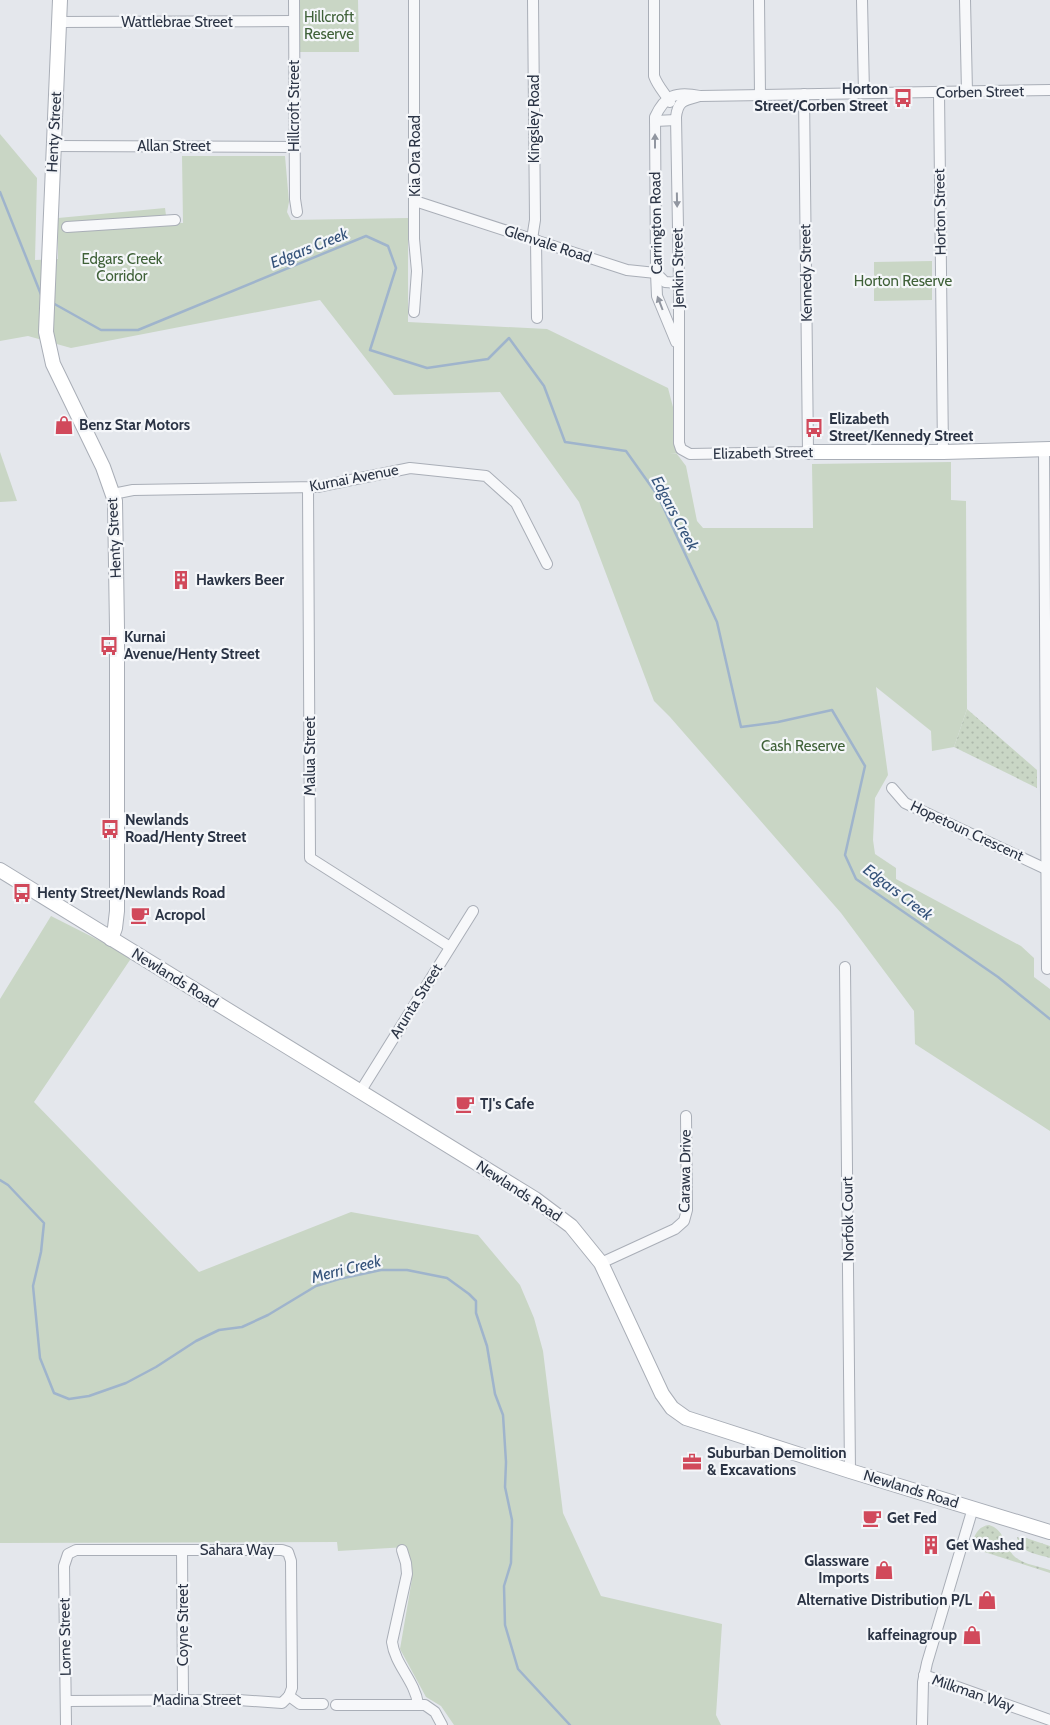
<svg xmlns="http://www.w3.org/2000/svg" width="1050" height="1725" viewBox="0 0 1050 1725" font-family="Cabin,sans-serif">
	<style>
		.grass { fill: url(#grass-dots) }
		.park { fill: #c9d6c5 }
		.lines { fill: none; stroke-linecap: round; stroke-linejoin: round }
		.stream { stroke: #9fb4cc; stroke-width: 2.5 }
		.street-casing { stroke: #a9aeb7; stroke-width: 12 }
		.secondary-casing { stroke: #a9aeb7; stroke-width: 16 }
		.street { stroke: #f7f8fa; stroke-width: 10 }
		.secondary { stroke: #fff; stroke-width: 14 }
		.oneway { fill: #9196a0 }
		.labels { text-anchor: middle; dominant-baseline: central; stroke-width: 4.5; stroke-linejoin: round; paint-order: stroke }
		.park-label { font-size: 15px; fill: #3f6138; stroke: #f4f6f9 }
		.street-label { font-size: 15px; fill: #2b3445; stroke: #f4f6f9 }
		.poi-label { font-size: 15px; font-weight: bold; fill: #2b3445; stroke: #f4f6f9; text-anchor: start }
		.water-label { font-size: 16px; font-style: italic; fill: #34527a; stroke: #f4f6f9 }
	</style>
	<defs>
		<pattern id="grass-dots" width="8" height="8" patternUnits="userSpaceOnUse" patternTransform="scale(1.25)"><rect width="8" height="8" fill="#c9d6c5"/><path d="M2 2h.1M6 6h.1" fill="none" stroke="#adb8ab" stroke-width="1.8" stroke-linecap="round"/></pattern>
	</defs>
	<rect width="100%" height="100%" fill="#e4e7ec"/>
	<g class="grass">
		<path d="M 967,709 L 1037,770 L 1037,788 L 954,747 Z"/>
		<path d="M 989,1525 C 1004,1529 1004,1545 1013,1555 C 1021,1564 1038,1566 1050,1570 L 1050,1573 L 975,1549 L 977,1542 L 973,1540 C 976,1532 980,1526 989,1525 Z"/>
		<path d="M 1017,1537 L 1022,1539 L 1023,1537 L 1050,1546 L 1050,1558 C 1037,1554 1020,1553 1017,1537 Z"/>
	</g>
	<g class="park">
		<path d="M 300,0 L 358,0 L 359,52 L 300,52 Z"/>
		<path d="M 0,134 L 37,178 L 35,260 L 58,259 L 58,218 L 165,208 L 167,223 L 183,223 L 182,156 L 285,156 L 289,202 L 287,212 L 291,220 L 408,218 L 408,322 L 547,329 L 668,388 L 685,453 L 670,454 L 677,454 L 686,466 L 697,521 L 703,528 L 813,528 L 812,464 L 951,462 L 951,500 L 966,501 L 967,709 L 954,747 L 932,751 L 931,731 L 876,687 L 888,775 L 875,798 L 873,840 L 875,854 L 896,868 L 896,879 L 1021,946 L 1034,958 L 1034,977 L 1050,989 L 1050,1131 L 915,1044 L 914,1011 L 841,913 L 670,717 L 654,701 L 579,502 L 500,392 L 394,395 L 320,300 L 71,348 L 28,336 L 0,341 Z"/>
		<path d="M 932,261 L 932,300 L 874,301 L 874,262 Z"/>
		<path d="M 0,452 L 17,501 L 0,502 Z"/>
		<path d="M 51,916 L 132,957 L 34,1102 L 199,1272 L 351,1212 L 478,1235 L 520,1285 L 534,1318 L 543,1351 L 563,1513 L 601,1596 L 722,1624 L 716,1715 L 721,1725 L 454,1725 L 441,1706 L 426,1697 L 400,1649 L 412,1579 L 407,1547 L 338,1551 L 337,1542 L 0,1543 L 0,999 Z"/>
	</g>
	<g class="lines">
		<g class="stream">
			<path d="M 0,192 L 42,297"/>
			<path d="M 51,302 L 101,330 L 138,330 L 366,236 L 388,246 L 396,268 L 370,350 L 427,368 L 488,359 L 509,338 L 544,386 L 565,442 L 626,451 L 658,496 L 717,622 L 741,727 L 778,722 L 832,710 L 865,766 L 845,855 L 856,879 L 998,977 L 1050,1019"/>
			<path d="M 0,1180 L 8,1185 L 44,1223 L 41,1252 L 33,1286 L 40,1358 L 54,1393 L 69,1399 L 89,1396 L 126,1383 L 156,1367 L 196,1341 L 219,1330 L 242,1327 L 268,1315 L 316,1286 L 339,1279 L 381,1270 L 407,1270 L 447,1278 L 469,1294 L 476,1301 L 476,1313 L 487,1346 L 495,1394 L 503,1415 L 506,1462 L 505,1487 L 512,1520 L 511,1563 L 504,1586 L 505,1625 L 518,1669 L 570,1725"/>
		</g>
		<g class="street-casing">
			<g id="street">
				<path d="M 294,0 L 295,199 L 297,212"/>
				<path d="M 414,0 L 414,239 L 417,271 L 414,312"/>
				<path d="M 654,0 L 654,76 C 658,87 665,93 670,102"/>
				<path d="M 759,0 L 760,95"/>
				<path d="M 862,0 L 864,93"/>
				<path d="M 965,0 L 967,92"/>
				<path d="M 59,22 L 294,21"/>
				<path d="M 939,92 L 943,452"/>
				<path d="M 700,96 C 685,100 678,100 676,117 L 679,283 L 679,443 L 681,449 L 690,454 L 808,452 L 804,94"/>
				<path d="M 655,121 L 676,120"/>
				<path d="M 53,146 L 294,147"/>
				<path d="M 415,201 L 627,270 L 656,273 L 665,282 L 679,283"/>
				<path d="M 67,227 L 175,220"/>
				<path d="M 532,239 L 535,220 L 533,0"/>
				<path d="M 536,240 L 537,318"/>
				<path d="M 676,342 L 657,296 L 656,273 L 655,117 C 665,95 676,91 700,96 L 1050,90"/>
				<path d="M 1044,449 L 1047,969"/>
				<path d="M 308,488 L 310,858 L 450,947"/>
				<path d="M 113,494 L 133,490 L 317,487 L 410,468 L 486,476 L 516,503 L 547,564"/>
				<path d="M 892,788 L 905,803 L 1046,869"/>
				<path d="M 845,967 L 850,1471"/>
				<path d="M 360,1092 L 473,911"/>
				<path d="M 601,1263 L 675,1229 L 684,1221 L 687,1210 L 686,1116"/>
				<path d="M 182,1550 L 183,1700"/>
				<path d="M 402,1550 L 406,1563 L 407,1574 L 392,1642 C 395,1665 415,1681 418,1704"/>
				<path d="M 924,1675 L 1050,1720"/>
				<path d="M 289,1696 L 300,1704 L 323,1704"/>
				<path d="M 66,1701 L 238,1700 L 282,1703 L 289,1696"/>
				<path d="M 336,1705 L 425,1705 L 435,1712 L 442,1725"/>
				<path d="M 66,1725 L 64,1566 L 68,1554 L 76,1550 L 282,1550 L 288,1552 L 291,1561 L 292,1688 L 289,1696"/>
				<path d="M 922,1725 L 923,1682 L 927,1663 L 973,1508"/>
			</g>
		</g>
		<g class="secondary-casing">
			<g id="secondary">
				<path d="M 60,0 L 46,332 L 53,364 L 103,467 L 115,501 L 117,628 L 117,911 L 115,928 L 111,939"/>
				<path d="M 808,452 L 943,452 L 1050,449"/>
				<path d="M 0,870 L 535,1199 L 571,1226 L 601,1263 L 662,1394 L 672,1408 L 686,1418 L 850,1471 L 1050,1532"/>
			</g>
		</g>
		<use href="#street" class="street"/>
		<use href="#secondary" class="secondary"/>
	</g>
	<defs><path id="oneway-solid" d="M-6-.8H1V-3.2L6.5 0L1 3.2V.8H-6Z" transform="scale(1.25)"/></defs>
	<g class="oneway">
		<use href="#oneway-solid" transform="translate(655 141) rotate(-90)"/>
		<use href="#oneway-solid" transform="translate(677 200) rotate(89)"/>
		<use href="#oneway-solid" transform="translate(660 303) rotate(-111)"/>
	</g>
	<defs>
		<g id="bus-bare" transform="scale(1.5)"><path d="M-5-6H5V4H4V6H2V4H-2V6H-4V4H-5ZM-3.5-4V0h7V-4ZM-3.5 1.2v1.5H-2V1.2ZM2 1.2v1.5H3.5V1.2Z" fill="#d1495b" stroke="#f4f6f9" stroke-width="2.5" paint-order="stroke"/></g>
		<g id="shop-bare" transform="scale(1.5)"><path d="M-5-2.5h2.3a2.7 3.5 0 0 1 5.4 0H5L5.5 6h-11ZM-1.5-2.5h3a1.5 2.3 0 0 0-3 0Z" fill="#d1495b" stroke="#f4f6f9" stroke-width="2.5" paint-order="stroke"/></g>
		<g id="building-bare" transform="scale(1.5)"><path d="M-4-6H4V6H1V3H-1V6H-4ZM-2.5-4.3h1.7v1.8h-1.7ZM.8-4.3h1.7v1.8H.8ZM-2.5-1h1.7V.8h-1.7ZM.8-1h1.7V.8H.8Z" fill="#d1495b" stroke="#f4f6f9" stroke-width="2.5" paint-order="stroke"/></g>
		<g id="cafe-bare" transform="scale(1.5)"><path d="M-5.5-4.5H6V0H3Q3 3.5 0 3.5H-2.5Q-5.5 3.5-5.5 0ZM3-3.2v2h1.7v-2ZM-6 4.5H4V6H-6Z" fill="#d1495b" stroke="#f4f6f9" stroke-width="2.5" paint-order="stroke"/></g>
		<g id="office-bare" transform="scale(1.5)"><path d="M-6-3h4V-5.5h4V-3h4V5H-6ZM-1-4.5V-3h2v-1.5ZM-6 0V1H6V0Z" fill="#d1495b" stroke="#f4f6f9" stroke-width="2.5" paint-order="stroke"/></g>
	</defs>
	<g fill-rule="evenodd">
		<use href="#bus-bare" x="903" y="98"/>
		<use href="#shop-bare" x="64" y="425"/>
		<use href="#bus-bare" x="814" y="428"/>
		<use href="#building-bare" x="181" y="580"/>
		<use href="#bus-bare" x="109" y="646"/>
		<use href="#bus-bare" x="110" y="829"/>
		<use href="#bus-bare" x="22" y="893"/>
		<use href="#cafe-bare" x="140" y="915"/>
		<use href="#cafe-bare" x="465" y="1104"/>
		<use href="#office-bare" x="692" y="1462"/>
		<use href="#cafe-bare" x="872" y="1518"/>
		<use href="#building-bare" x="931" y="1545"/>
		<use href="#shop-bare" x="884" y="1570"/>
		<use href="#shop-bare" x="987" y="1600"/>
		<use href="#shop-bare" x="972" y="1635"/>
	</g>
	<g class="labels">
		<g class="park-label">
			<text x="329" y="17">Hillcroft<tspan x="329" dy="17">Reserve</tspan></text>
			<text x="122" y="259">Edgars Creek<tspan x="122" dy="17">Corridor</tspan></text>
			<text x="903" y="281">Horton Reserve</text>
			<text x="803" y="746">Cash Reserve</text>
		</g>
		<g class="street-label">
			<text x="177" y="22">Wattlebrae Street</text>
			<text transform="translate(980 92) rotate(-1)">Corben Street</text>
			<text transform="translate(294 106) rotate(-90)">Hillcroft Street</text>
			<text transform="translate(534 119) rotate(-90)">Kingsley Road</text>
			<text transform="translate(54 132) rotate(-87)">Henty Street</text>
			<text x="174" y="146">Allan Street</text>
			<text transform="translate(415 156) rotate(-90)">Kia Ora Road</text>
			<text transform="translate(940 212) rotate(-91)">Horton Street</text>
			<text transform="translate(656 223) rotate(-91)">Carrington Road</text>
			<text transform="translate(548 244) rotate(18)">Glenvale Road</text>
			<text transform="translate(678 268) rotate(-91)">Jenkin Street</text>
			<text transform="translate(806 273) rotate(-91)">Kennedy Street</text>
			<text transform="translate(763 453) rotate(-1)">Elizabeth Street</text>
			<text transform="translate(354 478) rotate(-11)">Kurnai Avenue</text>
			<text transform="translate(114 538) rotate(-93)">Henty Street</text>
			<text transform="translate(310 756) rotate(-90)">Malua Street</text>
			<text transform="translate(967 831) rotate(25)">Hopetoun Crescent</text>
			<text transform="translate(175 978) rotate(32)">Newlands Road</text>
			<text transform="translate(416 1001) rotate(-58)">Arunta Street</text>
			<text transform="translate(685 1171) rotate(-89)">Carawa Drive</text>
			<text transform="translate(519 1191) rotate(33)">Newlands Road</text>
			<text transform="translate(848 1219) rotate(-91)">Norfolk Court</text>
			<text transform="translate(911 1489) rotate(17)">Newlands Road</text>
			<text x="237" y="1550">Sahara Way</text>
			<text transform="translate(183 1625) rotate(-90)">Coyne Street</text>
			<text transform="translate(65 1637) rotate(-91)">Lorne Street</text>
			<text transform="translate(973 1693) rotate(19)">Milkman Way</text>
			<text x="197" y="1700">Madina Street</text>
		</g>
		<g class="poi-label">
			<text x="888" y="89" text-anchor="end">Horton<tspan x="888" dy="17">Street/Corben Street</tspan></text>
			<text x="829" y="419">Elizabeth<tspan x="829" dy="17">Street/Kennedy Street</tspan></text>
			<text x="79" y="425">Benz Star Motors</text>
			<text x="196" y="580">Hawkers Beer</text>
			<text x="124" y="637">Kurnai<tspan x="124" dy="17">Avenue/Henty Street</tspan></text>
			<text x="125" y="820">Newlands<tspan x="125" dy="17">Road/Henty Street</tspan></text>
			<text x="37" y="893">Henty Street/Newlands Road</text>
			<text x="155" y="915">Acropol</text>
			<text x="480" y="1104">TJ's Cafe</text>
			<text x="707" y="1453">Suburban Demolition<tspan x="707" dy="17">&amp; Excavations</tspan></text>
			<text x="887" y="1518">Get Fed</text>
			<text x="946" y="1545">Get Washed</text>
			<text x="869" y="1561" text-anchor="end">Glassware<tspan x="869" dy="17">Imports</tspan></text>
			<text x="972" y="1600" text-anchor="end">Alternative Distribution P/L</text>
			<text x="957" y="1635" text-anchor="end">kaffeinagroup</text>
		</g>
		<g class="water-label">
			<text transform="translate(309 248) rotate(-22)">Edgars Creek</text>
			<text transform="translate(675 513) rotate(62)">Edgars Creek</text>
			<text transform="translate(898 892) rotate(37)">Edgars Creek</text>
			<text transform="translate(346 1269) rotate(-14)">Merri Creek</text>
		</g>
	</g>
</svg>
